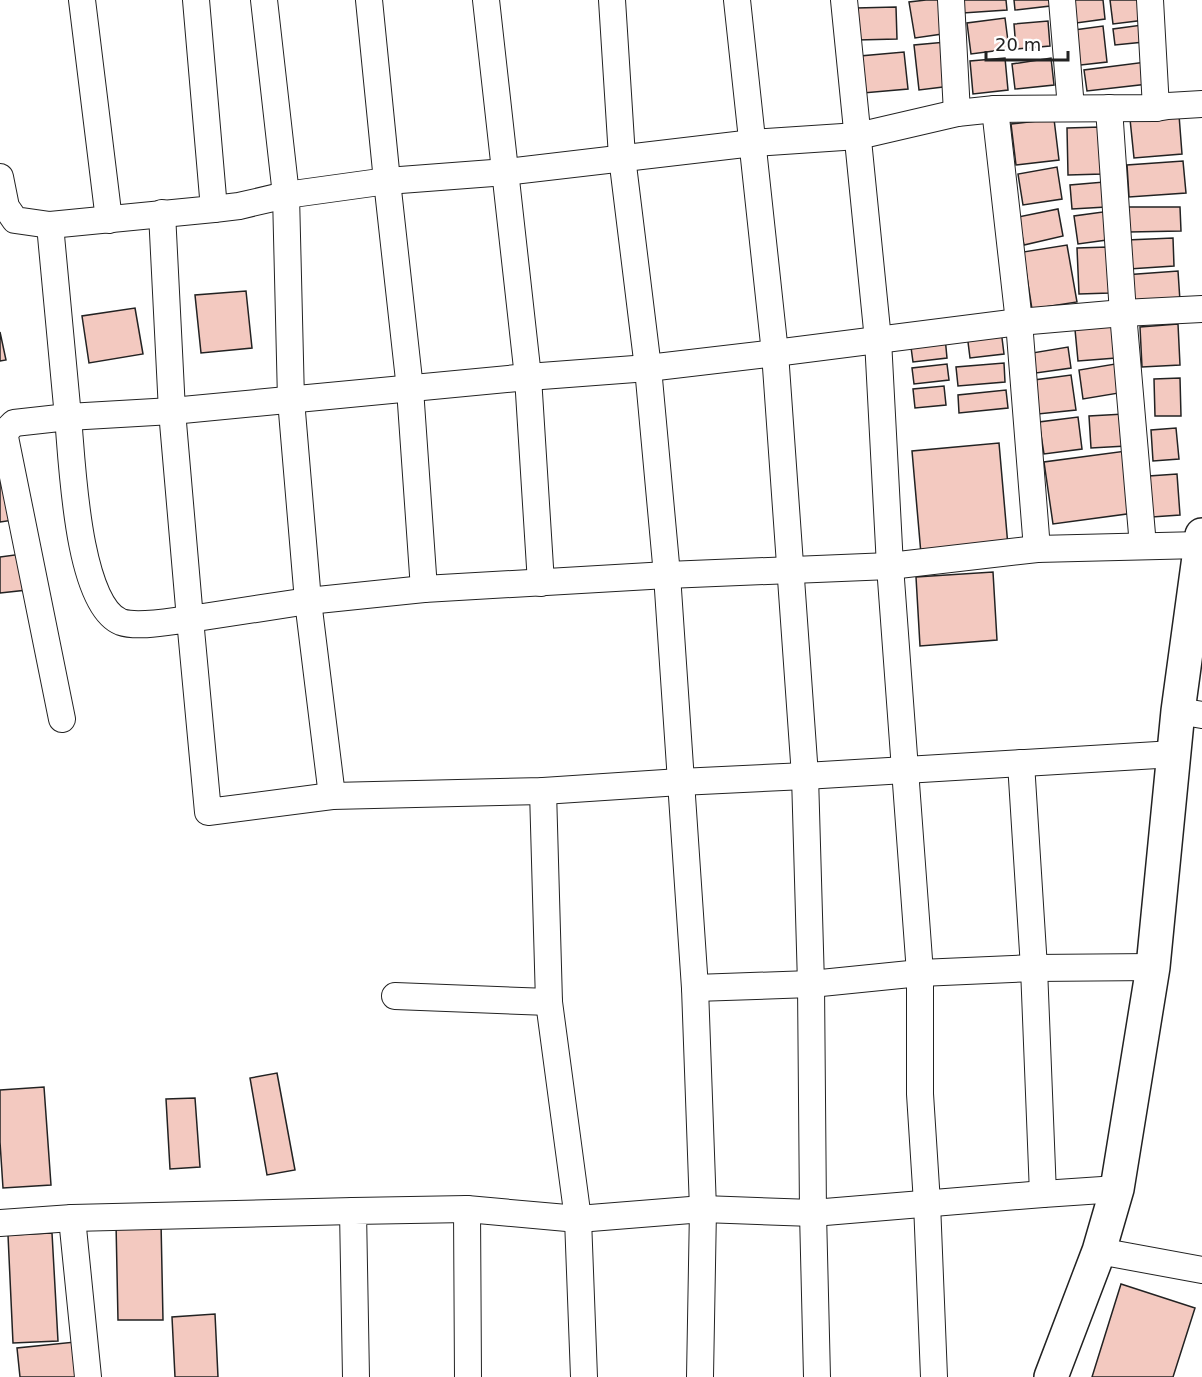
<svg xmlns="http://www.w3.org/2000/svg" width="1202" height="1377" viewBox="0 0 1202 1377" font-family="'DejaVu Sans',sans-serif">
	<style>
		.building { fill: #f3c9c0; stroke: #222; stroke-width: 1.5 }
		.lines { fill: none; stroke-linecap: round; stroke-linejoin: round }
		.street-casing { stroke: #222; stroke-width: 28 }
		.secondary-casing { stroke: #222; stroke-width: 36 }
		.street { stroke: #fff; stroke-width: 26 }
		.secondary { stroke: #fff; stroke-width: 33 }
	</style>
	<rect width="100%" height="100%" fill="#fff"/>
	<g class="building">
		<path d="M 926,0 L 944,0 L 949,33 L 915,38 L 909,2 Z"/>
		<path d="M 962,0 L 1006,0 L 1007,10 L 963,13 Z"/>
		<path d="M 1014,0 L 1049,0 L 1050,6 L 1015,10 Z"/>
		<path d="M 1065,0 L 1103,0 L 1105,19 L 1069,24 Z"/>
		<path d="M 1110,0 L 1143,0 L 1145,20 L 1113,24 Z"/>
		<path d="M 896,7 L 897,39 L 857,40 L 856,8 Z"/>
		<path d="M 1005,18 L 1009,49 L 971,54 L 967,23 Z"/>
		<path d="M 1048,21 L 1050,46 L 1016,49 L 1014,24 Z"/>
		<path d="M 1142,25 L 1144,42 L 1115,45 L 1113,29 Z"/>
		<path d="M 1103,26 L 1107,62 L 1072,66 L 1067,31 Z"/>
		<path d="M 946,42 L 951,86 L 919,90 L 914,45 Z"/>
		<path d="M 904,52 L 908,89 L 863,93 L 860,56 Z"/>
		<path d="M 1005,58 L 1008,90 L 973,94 L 970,61 Z"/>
		<path d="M 1051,58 L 1054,85 L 1015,89 L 1012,64 Z"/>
		<path d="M 1146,62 L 1148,84 L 1087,91 L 1084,70 Z"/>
		<path d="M 1179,115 L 1182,154 L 1134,158 L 1130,119 Z"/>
		<path d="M 1054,119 L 1059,160 L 1016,165 L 1011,124 Z"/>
		<path d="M 1101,127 L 1103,174 L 1068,175 L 1067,128 Z"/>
		<path d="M 1183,161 L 1186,193 L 1129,197 L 1127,165 Z"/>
		<path d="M 1057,167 L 1062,199 L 1023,205 L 1018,174 Z"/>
		<path d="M 1104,182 L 1106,207 L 1072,209 L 1070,185 Z"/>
		<path d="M 1128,207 L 1180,207 L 1181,231 L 1129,232 Z"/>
		<path d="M 1058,209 L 1063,236 L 1024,245 L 1018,217 Z"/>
		<path d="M 1110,211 L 1114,239 L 1078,244 L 1074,216 Z"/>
		<path d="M 1173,238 L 1174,266 L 1129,269 L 1127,240 Z"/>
		<path d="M 1067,245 L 1077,302 L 1032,309 L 1023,252 Z"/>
		<path d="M 1108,247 L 1110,293 L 1079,294 L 1077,248 Z"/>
		<path d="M 1178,271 L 1180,301 L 1126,305 L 1124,275 Z"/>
		<path d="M 246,291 L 252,348 L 201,353 L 195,295 Z"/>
		<path d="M 135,308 L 143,354 L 89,363 L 82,316 Z"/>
		<path d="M 1112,316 L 1116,358 L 1078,361 L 1074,319 Z"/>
		<path d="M 1178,324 L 1180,365 L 1142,367 L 1140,327 Z"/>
		<path d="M 1001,330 L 1004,354 L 970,358 L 967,334 Z"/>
		<path d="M 0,332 L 6,360 L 0,361 Z"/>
		<path d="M 945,337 L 947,358 L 913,362 L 910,340 Z"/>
		<path d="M 1068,347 L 1071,368 L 1036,373 L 1032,353 Z"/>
		<path d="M 1004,363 L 1005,382 L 958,386 L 956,367 Z"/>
		<path d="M 1121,363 L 1125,392 L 1083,399 L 1079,370 Z"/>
		<path d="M 947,364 L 949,380 L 914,384 L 912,368 Z"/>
		<path d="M 1071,375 L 1076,410 L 1038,414 L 1034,380 Z"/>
		<path d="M 1180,378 L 1181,416 L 1155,416 L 1154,379 Z"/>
		<path d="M 944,386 L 946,405 L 915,408 L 913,389 Z"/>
		<path d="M 1006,390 L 1008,408 L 959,413 L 958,395 Z"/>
		<path d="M 1124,414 L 1126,446 L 1091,448 L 1089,416 Z"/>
		<path d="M 1078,417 L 1082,449 L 1044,454 L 1039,422 Z"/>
		<path d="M 1176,428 L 1179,459 L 1153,461 L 1151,430 Z"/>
		<path d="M 999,443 L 1008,546 L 921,554 L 912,451 Z"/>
		<path d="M 1126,451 L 1134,513 L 1053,524 L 1044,462 Z"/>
		<path d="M 0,471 L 14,520 L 0,522 Z"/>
		<path d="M 1177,474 L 1180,515 L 1152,517 L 1149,476 Z"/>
		<path d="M 22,554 L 27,590 L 0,593 L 0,557 Z"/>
		<path d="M 993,572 L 997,640 L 920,646 L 916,577 Z"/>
		<path d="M 277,1073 L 295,1170 L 267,1175 L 250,1078 Z"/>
		<path d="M 44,1087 L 51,1185 L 3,1188 L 0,1142 L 0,1090 Z"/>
		<path d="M 195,1098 L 200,1167 L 170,1169 L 166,1099 Z"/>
		<path d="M 161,1222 L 163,1320 L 118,1320 L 116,1223 Z"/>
		<path d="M 52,1233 L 58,1341 L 13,1343 L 8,1235 Z"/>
		<path d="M 1121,1284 L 1195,1308 L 1173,1377 L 1092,1377 Z"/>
		<path d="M 215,1314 L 218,1377 L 175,1377 L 172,1317 Z"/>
		<path d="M 75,1342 L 78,1377 L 20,1377 L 17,1348 Z"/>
	</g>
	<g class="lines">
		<g class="street-casing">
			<g id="street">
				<path d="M 82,0 L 109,220"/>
				<path d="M 264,0 L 286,195 L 291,400 L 308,601 L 332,796"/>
				<path d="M 369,0 L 387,181 L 410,389 L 424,589 L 667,575 L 890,566 L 1037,549 L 1200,545"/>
				<path d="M 486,0 L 528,377 L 541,583"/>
				<path d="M 612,0 L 622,157 L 648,368 L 667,575 L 695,988 L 703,1209 L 700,1377"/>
				<path d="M 737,0 L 775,353 L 805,776 L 811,984 L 813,1213 L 817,1377"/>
				<path d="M 844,0 L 878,340 L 890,566 L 920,973 L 920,1094 L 927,1203 L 934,1377"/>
				<path d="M 951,0 L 957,113"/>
				<path d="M 1062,0 L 1071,108"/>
				<path d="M 1150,0 L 1156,108"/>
				<path d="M 1109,108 L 1123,313 L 1143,546"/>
				<path d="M 995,109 L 1019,322 L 1037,549"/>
				<path d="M 0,177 L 6,207 L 15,220 L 50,225 L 214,209 L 196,0"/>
				<path d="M 214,209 L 239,206 L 286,195 L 387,181 L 506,172 L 753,143 L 858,136 L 957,113 L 995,109 L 1156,108 L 1168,106 L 1202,104"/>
				<path d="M 162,213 L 172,411 L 190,619 L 308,601 L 424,589"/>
				<path d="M 50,225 L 68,417 L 172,411 L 528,377 L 648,368 L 775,353 L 1019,322 L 1123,313 L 1202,309"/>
				<path d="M 1178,711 L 1202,715"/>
				<path d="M 62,719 L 5,437 L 7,430 L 14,423 L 68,417 C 72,459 77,605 121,622 C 138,628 171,621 190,619 L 208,812 L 332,796 L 543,791 L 680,782 L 805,776 L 1174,754"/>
				<path d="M 1021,763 L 1034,968 L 1043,1194"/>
				<path d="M 543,791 L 549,1002 L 578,1219 L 703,1209 L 813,1213 L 1043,1194 L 1117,1189"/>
				<path d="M 695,988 L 811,984 L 920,973 L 1034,968 L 1153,967"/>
				<path d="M 395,996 L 549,1002"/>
				<path d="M 467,1209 L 468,1377"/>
				<path d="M 72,1218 L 88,1377"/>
				<path d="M 0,1223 L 72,1218 L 353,1211"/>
				<path d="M 1099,1251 L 1202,1270"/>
				<path d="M 356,1377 L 353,1211 L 467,1209 L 578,1219 L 584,1377"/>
			</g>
		</g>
		<g class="secondary-casing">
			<path id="secondary" d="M 1051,1377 L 1099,1251 L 1117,1189 L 1153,967 L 1178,711 L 1202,535"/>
		</g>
		<use href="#street" class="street"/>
		<use href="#secondary" class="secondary"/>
	</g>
	<path d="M986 51v9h82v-9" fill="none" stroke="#222222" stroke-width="3"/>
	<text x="995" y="51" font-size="18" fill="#222222" stroke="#ffffff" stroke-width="4.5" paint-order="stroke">20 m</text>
</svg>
